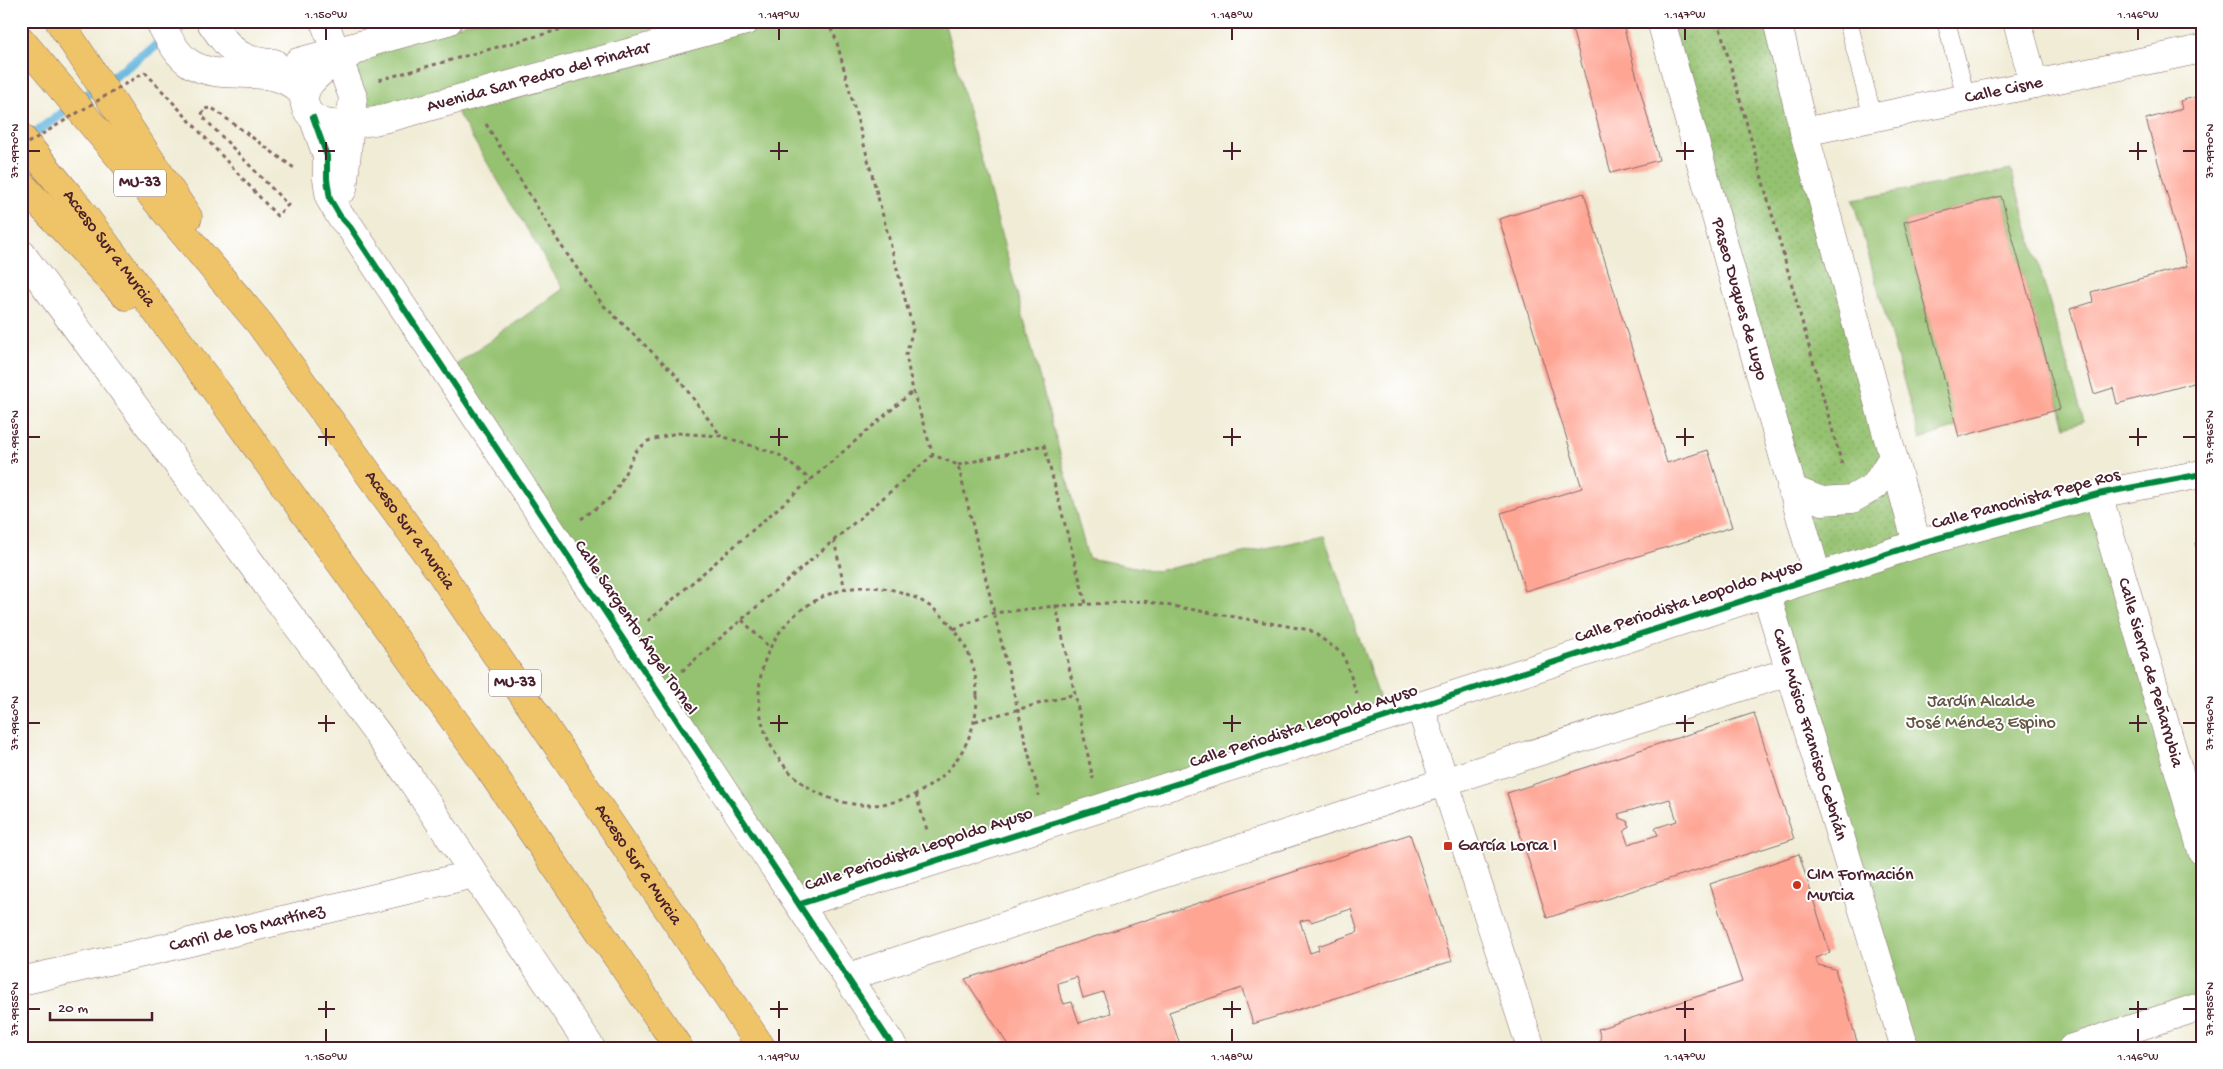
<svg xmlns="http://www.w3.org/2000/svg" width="2223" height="1069" viewBox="0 0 2223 1069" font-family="'Gochi Hand',sans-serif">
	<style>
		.grass { fill: url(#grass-dots); stroke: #70704e }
		.park { fill: #95c271; stroke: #70704e }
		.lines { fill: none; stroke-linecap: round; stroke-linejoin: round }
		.stream { stroke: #63b4de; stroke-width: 10 }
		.building { fill: #fea594; fill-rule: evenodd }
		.lane-casing { stroke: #846767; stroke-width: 19 }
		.street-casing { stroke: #846767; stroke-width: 29 }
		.highway-casing { stroke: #846767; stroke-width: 29 }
		.path { stroke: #846767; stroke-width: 3; stroke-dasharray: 4 4; stroke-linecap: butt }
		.lane { stroke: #fff; stroke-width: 18 }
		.street { stroke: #fff; stroke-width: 28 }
		.highway { stroke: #efc469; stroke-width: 28 }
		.path-bridge { stroke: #846767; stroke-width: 3; stroke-dasharray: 4 4; stroke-linecap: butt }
		.cycleway-casing { stroke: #fff; stroke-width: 9 }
		.cycleway { stroke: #00873e; stroke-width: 6 }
		.ticks { fill: none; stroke: #4a1f2b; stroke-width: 2 }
		.poi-dot { fill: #c8321e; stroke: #fff; stroke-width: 2 }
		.labels { text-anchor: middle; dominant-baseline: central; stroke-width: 4; stroke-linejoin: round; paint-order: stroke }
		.shield { fill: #fff; stroke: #80626b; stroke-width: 1 }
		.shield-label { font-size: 16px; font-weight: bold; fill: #4a1f2b }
		.street-label { font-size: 18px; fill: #4a1f2b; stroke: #fff }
		.park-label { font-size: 18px; fill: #645844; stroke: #fff }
		.poi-label { font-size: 18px; fill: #4a1f2b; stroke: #fff; text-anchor: start }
		.neatline { fill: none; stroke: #4a1f2b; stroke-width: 2 }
		.ticks-label { font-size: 12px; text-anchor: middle; fill: #4a1f2b }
	</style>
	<defs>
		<pattern id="grass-dots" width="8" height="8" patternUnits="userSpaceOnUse" patternTransform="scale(1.25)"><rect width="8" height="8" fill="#95c271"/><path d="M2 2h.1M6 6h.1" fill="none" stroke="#82a662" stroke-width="1.8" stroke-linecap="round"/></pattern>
	</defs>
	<rect width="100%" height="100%" fill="#fff"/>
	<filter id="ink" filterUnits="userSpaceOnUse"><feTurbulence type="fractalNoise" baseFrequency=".02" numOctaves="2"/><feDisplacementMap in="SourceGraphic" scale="10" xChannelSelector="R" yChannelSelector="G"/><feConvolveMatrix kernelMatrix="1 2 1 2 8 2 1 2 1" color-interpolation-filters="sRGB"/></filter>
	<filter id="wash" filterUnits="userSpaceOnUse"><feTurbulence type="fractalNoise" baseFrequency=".0096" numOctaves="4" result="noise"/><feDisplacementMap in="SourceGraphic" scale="20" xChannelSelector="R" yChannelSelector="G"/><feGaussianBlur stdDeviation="1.12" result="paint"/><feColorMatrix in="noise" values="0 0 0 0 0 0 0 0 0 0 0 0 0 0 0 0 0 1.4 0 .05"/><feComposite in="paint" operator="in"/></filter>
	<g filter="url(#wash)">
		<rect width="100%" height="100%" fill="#f0ecd6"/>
		<path class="grass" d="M 1661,21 L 1777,21 L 1917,544 L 1817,576 Z"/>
		<g class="park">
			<path d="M 474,21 L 708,21 L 380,108 L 370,104 L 362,96 L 355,74 L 358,63 L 375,49 Z"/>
			<path d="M 746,21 L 944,21 L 1088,558 L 1157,571 L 1324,536 L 1386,717 L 800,904 L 446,372 L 563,289 L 451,102 Z"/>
			<path d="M 2011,170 L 2084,421 L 2065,427 L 2001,196 L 1904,222 L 1957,427 L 1920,439 L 1853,200 Z"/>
			<path d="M 2098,494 L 2202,851 L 2202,1006 L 2072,1048 L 1905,1048 L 1766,593 Z"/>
		</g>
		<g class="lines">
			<path class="stream" d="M 24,141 L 190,21"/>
		</g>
		<g id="blocks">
			<g class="building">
				<path d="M 1570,21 L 1622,21 L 1659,160 L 1611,173 Z"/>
				<path d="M 2202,95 L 2202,361 L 2196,363 L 2201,381 L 2117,404 L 2113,388 L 2094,394 L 2070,309 L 2093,302 L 2091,292 L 2187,266 L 2146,119 L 2182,109 L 2180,101 Z"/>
				<path d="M 1584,193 L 1667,463 L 1708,450 L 1732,527 L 1525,591 L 1501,513 L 1582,488 L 1499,219 Z"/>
				<path d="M 2001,196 L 2060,409 L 1959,437 L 1904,222 Z"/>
				<path d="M 2202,541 L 2202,562 L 2201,562 L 2195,543 Z"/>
				<path d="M 1754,713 L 1794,839 L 1547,918 L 1507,793 ZM 1670,799 L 1677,821 L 1655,828 L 1658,835 L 1628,844 L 1624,832 L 1629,827 L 1628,821 L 1620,818 L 1618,814 Z"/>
				<path d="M 1410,834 L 1452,961 L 1253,1024 L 1242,988 L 1169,1012 L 1181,1048 L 1010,1048 L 965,979 ZM 1351,909 L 1358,932 L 1318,946 L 1319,950 L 1310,953 L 1300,921 L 1309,919 L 1311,922 ZM 1077,977 L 1083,998 L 1103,992 L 1111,1013 L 1079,1023 L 1072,1002 L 1064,1004 L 1059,992 L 1058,983 Z"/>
				<path d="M 1799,854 L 1830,953 L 1815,958 L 1818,965 L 1835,969 L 1859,1048 L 1592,1048 L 1601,1038 L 1598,1029 L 1742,982 L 1710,884 Z"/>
			</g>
		</g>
	</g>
	<g filter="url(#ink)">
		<use href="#blocks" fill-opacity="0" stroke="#846767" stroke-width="1"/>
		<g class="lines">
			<g class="lane-casing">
				<g id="lane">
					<path d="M 1848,21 L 1873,118"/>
					<path d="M 1946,21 L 1966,98"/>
				</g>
			</g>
			<g class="street-casing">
				<g id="street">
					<path d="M 159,21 C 167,35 176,55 191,64 C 226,85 278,59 304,96"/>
					<path d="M 210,21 C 229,49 239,62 274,63"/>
					<path d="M 324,21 L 353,97 L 343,189"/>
					<path id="s1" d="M 1661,21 L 1817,576"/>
					<path d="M 1777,21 L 1804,132 L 1917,544"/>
					<path d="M 2017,21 L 2034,84"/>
					<path id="s2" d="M 367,45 C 348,55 324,66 310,83 C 305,89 303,97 305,105 C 313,135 367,123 388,118 L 746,21"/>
					<path d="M 298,62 L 448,21"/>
					<path d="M 313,117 L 327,156 L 327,179 L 330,199 L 340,216 L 350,227 L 894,1048"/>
					<path id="s3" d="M 1804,132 L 2202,49"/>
					<path d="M 21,253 L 408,775 L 591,1048"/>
					<path d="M 1791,489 L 1822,501 L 1852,499 L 1875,486 L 1893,457"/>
					<path id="s4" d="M 2098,494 L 2202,851"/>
					<path id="s5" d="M 1766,593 L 1905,1048"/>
					<path d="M 1420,706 L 1531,1048"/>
					<path d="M 800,904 L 1386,717 L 1917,544 L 2098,494 L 2202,474"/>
					<path d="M 848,977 L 1444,782 L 1788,672"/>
					<path id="s6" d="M 21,981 L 229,933 L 474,874"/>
					<path d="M 2072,1048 L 2202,1006"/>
				</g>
			</g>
			<g class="highway-casing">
				<g id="highway">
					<path d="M 59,21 L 188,217"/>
					<path id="s7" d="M 21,40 L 260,324 L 438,569 L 762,1048"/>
					<path id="s8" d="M 21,137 L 71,198 L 222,399 L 490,770 L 679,1048"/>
					<path d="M 21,184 L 126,296"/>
				</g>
			</g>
			<g class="path">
				<path d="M 827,21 L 836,39 L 913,329 L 906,355 L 913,391 L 933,455 L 958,465 L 1039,796"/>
				<path d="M 1718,21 L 1843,468"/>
				<path d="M 145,72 L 277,216 L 288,205 L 202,116 L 203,109 L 212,108 L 294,168"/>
				<path d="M 379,80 L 591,21"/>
				<path d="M 486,124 L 560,244 L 602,304 L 675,374 L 721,436"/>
				<path d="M 958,465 L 1044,445 L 1086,604"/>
				<path d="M 581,519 L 609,499 L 619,485 L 636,451 L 648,441 L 676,433 L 721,436 L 778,454 L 811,480"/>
				<path d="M 834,540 L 845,590"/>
				<circle cx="868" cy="696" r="109"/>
				<path d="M 1056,606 L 1143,601 L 1310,630 L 1343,654 L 1357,694"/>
				<path d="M 742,620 L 770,648"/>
				<path d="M 648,621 L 913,391"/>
				<path d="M 954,629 L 993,613 L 1056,606 L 1093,779"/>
				<path d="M 682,671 L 933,455"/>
				<path d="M 975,721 L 1075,694"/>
				<path d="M 916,795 L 927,830"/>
			</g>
			<use href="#lane" class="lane"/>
			<use href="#street" class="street"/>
			<use href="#highway" class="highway"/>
			<path class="path-bridge" d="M 21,147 L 145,72"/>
			<g class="cycleway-casing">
				<g id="cycleway">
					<path d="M 313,117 L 327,156 L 327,179 L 330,199 L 340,216 L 350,227 L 894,1048"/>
					<path d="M 800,904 L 1386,717 L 1917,544 L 2098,494 L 2202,474"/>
				</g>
			</g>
			<use href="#cycleway" class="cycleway"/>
		</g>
	</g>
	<path class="ticks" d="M 326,28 L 326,40M 779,28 L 779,40M 1232,28 L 1232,40M 1685,28 L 1685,40M 2138,28 L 2138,40M 326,142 L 326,160M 779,142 L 779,160M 1232,142 L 1232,160M 1685,142 L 1685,160M 2138,142 L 2138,160M 28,151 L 40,151M 318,151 L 335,151M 770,151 L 788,151M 1223,151 L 1241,151M 1676,151 L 1694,151M 2129,151 L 2147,151M 2183,151 L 2196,151M 326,428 L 326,446M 779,428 L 779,446M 1232,428 L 1232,446M 1685,428 L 1685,446M 2138,428 L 2138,446M 28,437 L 40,437M 318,437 L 335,437M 770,437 L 788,437M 1223,437 L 1241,437M 1676,437 L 1694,437M 2129,437 L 2147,437M 2183,437 L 2196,437M 326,715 L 326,732M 779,715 L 779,732M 1232,715 L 1232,732M 1685,715 L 1685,732M 2138,715 L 2138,732M 28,723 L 40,723M 318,723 L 335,723M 770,723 L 788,723M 1223,723 L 1241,723M 1676,723 L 1694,723M 2129,723 L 2147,723M 2183,723 L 2196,723M 326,1001 L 326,1018M 779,1001 L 779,1018M 1232,1001 L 1232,1018M 1685,1001 L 1685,1018M 2138,1001 L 2138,1018M 28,1009 L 40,1009M 318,1009 L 335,1009M 770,1009 L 788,1009M 1223,1009 L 1241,1009M 1676,1009 L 1694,1009M 2129,1009 L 2147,1009M 2183,1009 L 2196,1009M 326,1029 L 326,1042M 779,1029 L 779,1042M 1232,1029 L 1232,1042M 1685,1029 L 1685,1042M 2138,1029 L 2138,1042"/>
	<g class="poi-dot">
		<rect x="1443" y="841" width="10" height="10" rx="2.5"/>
		<circle cx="1797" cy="885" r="5"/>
	</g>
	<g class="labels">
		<g class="shield">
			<rect x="114" y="169.5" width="52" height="27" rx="4"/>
			<rect x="489" y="669.5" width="52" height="27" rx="4"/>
		</g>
		<g class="shield-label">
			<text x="140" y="183">MU-33</text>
			<text x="515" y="683">MU-33</text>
		</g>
		<g class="street-label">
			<text stroke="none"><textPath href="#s2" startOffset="340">Avenida San Pedro del Pinatar</textPath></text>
			<text stroke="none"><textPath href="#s3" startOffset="204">Calle Cisne</textPath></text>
			<text stroke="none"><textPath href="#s8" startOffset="142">Acceso Sur a Murcia</textPath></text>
			<text stroke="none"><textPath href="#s1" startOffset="289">Paseo Duques de Lugo</textPath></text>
			<text transform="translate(2026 500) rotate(-15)">Calle Panochista Pepe Ros</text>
			<text stroke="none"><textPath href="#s7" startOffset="626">Acceso Sur a Murcia</textPath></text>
			<text transform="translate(1689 602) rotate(-18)">Calle Periodista Leopoldo Ayuso</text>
			<text transform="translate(635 628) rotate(56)">Calle Sargento Ángel Tornel</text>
			<text stroke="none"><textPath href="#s4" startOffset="186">Calle Sierra de Peñarrubia</textPath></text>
			<text transform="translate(1304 727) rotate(-18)">Calle Periodista Leopoldo Ayuso</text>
			<text stroke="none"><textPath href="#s5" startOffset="148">Calle Músico Francisco Cebrián</textPath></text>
			<text transform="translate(919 850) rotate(-18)">Calle Periodista Leopoldo Ayuso</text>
			<text stroke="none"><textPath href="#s7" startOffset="1031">Acceso Sur a Murcia</textPath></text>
			<text stroke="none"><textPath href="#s6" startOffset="232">Carril de los Martínez</textPath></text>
		</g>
		<g class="park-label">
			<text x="1981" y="702">Jardín Alcalde<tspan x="1981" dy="21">José Méndez Espino</tspan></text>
		</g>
		<g class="poi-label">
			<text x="1458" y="846">García Lorca I</text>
			<text x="1807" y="875">CIM Formación<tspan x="1807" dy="21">Murcia</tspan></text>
		</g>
	</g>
	<rect width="2223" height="1069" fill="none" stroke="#fff" stroke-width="55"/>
	<path d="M50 1012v8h102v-8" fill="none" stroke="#4a1f2b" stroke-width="2.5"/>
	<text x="58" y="1012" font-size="15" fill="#4a1f2b" stroke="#ffffff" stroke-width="4" paint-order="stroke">20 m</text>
	<rect x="28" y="28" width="2168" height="1014" class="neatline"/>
	<g class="ticks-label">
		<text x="326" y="18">1.150°W</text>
		<text x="779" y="18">1.149°W</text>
		<text x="1232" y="18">1.148°W</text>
		<text x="1685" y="18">1.147°W</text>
		<text x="2138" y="18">1.146°W</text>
		<text transform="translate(14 151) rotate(-90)" y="4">37.9970°N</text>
		<text transform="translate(2209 151) rotate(-90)" y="4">37.9970°N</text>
		<text transform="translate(14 437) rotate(-90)" y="4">37.9965°N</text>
		<text transform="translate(2209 437) rotate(-90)" y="4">37.9965°N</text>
		<text transform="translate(14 723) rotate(-90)" y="4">37.9960°N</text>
		<text transform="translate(2209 723) rotate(-90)" y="4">37.9960°N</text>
		<text transform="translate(14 1009) rotate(-90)" y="4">37.9955°N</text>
		<text transform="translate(2209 1009) rotate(-90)" y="4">37.9955°N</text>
		<text x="326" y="1060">1.150°W</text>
		<text x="779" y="1060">1.149°W</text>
		<text x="1232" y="1060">1.148°W</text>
		<text x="1685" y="1060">1.147°W</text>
		<text x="2138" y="1060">1.146°W</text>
	</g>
</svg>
